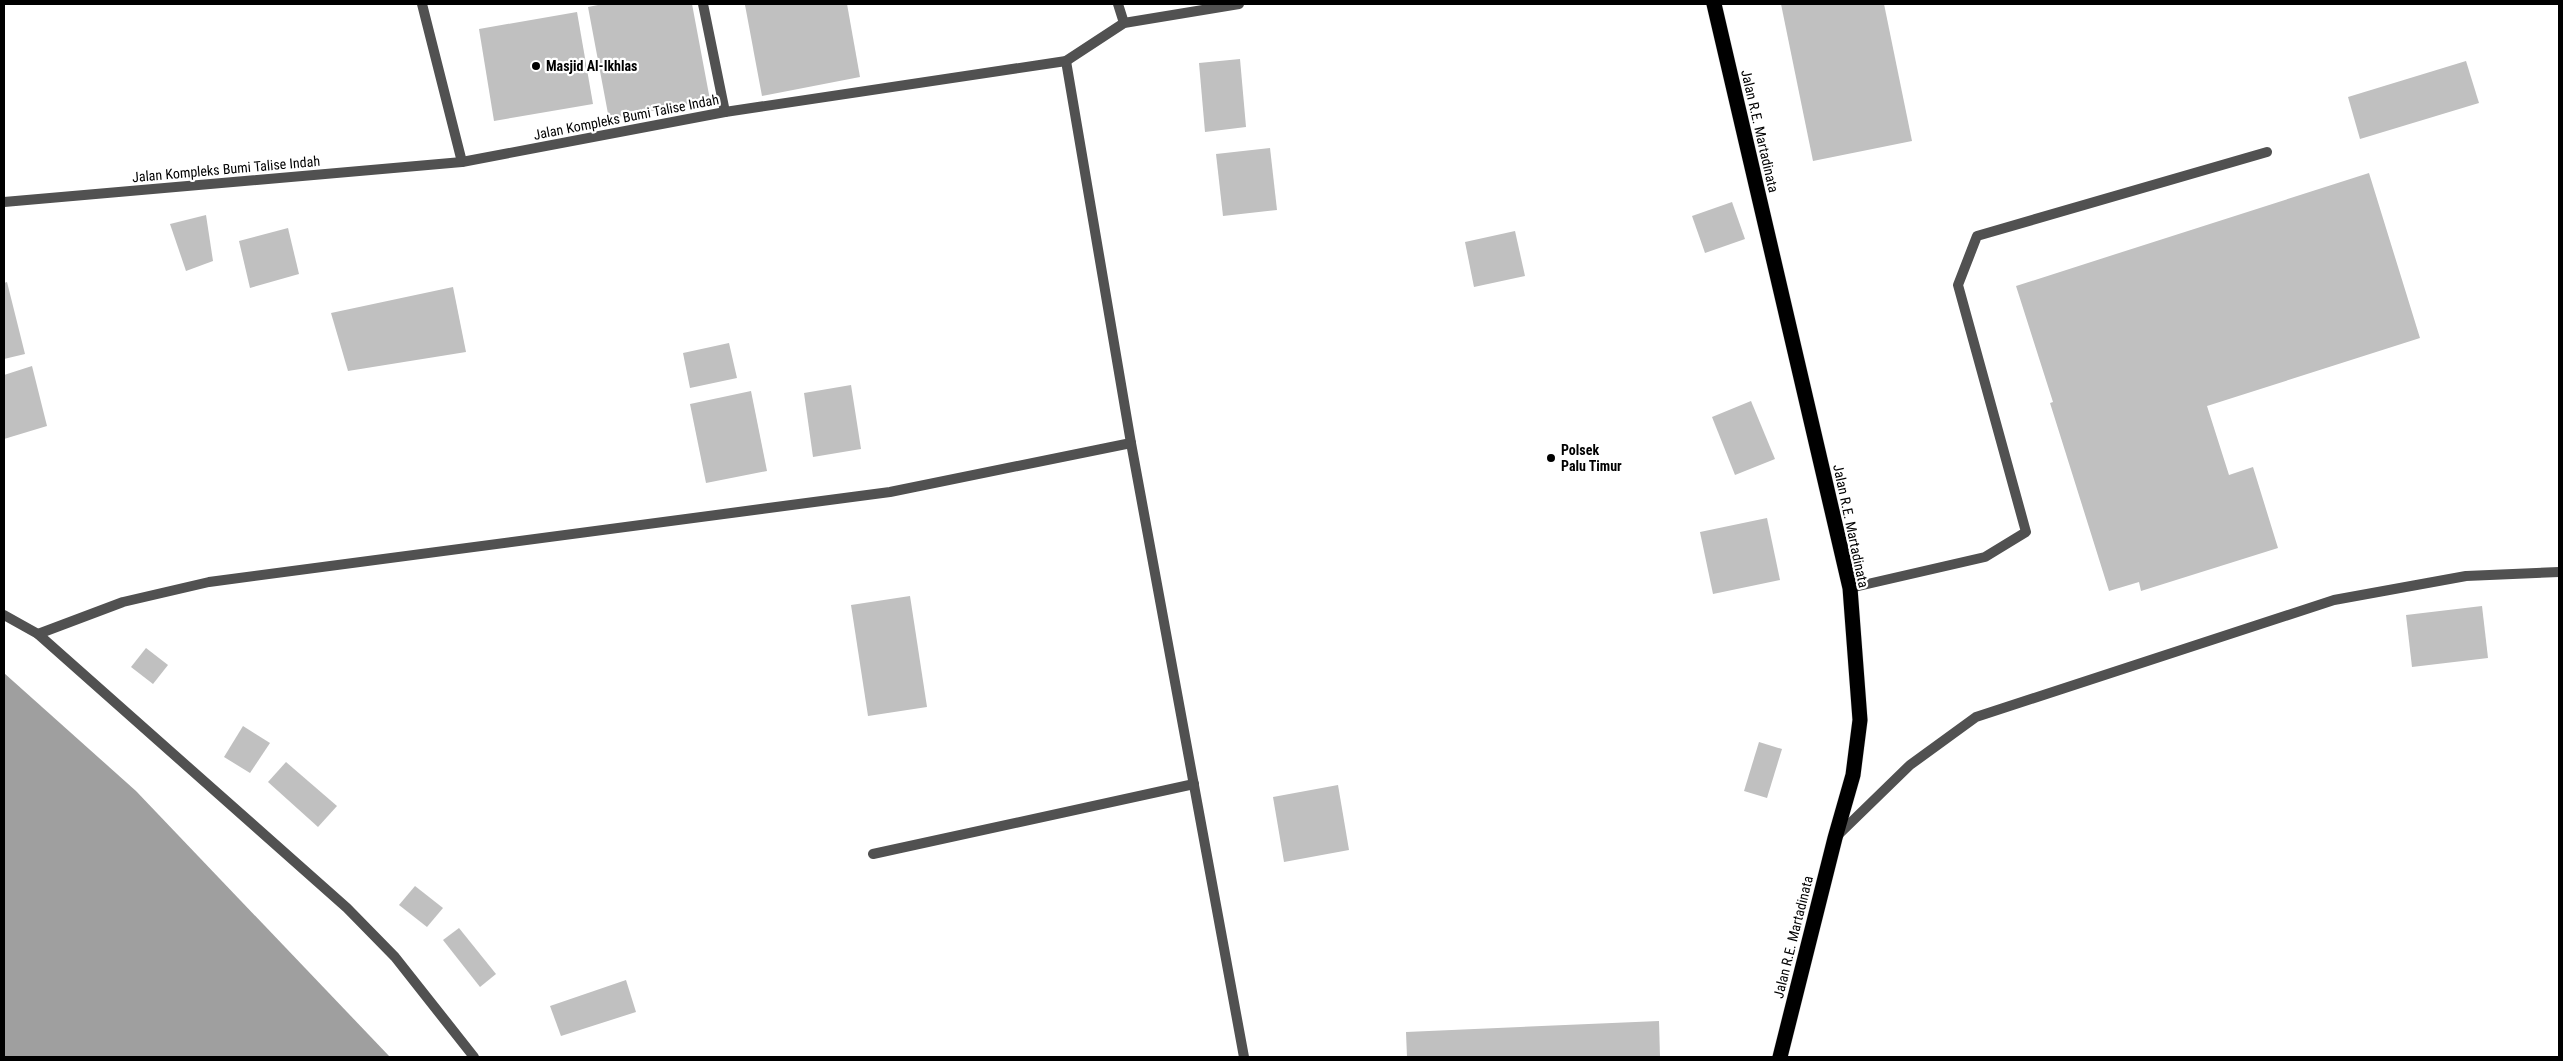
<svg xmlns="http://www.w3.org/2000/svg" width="2563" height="1061" viewBox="0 0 2563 1061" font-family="'Roboto Condensed',sans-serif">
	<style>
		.water { fill: #9f9f9f }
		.building { fill: #c0c0c0 }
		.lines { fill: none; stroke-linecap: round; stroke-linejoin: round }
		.highway-casing { stroke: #dbdbdb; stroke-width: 16 }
		.lane { stroke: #515151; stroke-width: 10 }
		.street { stroke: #515151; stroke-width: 10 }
		.highway { stroke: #000; stroke-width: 15 }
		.poi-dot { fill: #000; stroke: #fff; stroke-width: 2 }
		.labels { text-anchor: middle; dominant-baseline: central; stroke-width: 4.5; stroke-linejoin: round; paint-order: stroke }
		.poi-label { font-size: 14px; font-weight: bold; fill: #000; stroke: #fff; text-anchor: start }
		.street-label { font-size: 14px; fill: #000; stroke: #fff }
	</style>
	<rect width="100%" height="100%" fill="#fff"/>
	<path class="water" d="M 4,673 L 136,791 L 390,1057 L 4,1057 Z"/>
	<g class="building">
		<path d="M 603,4 L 692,4 L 710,100 L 609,119 L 588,7 Z"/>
		<path d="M 753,4 L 847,4 L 860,77 L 762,96 L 745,5 Z"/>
		<path d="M 1781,4 L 1884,4 L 1912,141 L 1813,161 Z"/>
		<path d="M 577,12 L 593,104 L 494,121 L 479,29 Z"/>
		<path d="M 1240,59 L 1246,127 L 1205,132 L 1199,63 Z"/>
		<path d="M 2466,61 L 2479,103 L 2360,139 L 2348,97 Z"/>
		<path d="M 1270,148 L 1277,210 L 1223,216 L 1216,154 Z"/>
		<path d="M 2369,173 L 2420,338 L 2207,406 L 2229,475 L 2253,467 L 2278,548 L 2141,591 L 2139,582 L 2109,591 L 2050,403 L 2053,402 L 2016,286 Z"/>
		<path d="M 1732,202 L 1745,239 L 1705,253 L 1692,216 Z"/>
		<path d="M 206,215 L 213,261 L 186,271 L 170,224 Z"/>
		<path d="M 288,228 L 299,274 L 250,288 L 239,241 Z"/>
		<path d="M 1515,231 L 1525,276 L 1474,287 L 1465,242 Z"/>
		<path d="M 7,282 L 25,354 L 4,359 L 4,283 Z"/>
		<path d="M 453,287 L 466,352 L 348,371 L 331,313 Z"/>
		<path d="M 729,343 L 737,378 L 690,388 L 683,353 Z"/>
		<path d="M 32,366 L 47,426 L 4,439 L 4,375 Z"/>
		<path d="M 851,385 L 861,449 L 813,457 L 804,393 Z"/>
		<path d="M 751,391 L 767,471 L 706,483 L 690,404 Z"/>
		<path d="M 1751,401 L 1775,459 L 1735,475 L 1712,417 Z"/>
		<path d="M 1767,518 L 1780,580 L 1713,594 L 1700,532 Z"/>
		<path d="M 910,596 L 927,707 L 868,716 L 851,605 Z"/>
		<path d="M 2482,606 L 2488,658 L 2412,667 L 2406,615 Z"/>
		<path d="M 146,648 L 168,665 L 153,684 L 131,667 Z"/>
		<path d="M 243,726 L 270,743 L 250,773 L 224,757 Z"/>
		<path d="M 1759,742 L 1782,749 L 1767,798 L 1744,791 Z"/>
		<path d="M 286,762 L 337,806 L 318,827 L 268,782 Z"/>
		<path d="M 1338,785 L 1349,850 L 1284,862 L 1273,797 Z"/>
		<path d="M 415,886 L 443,908 L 427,927 L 399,905 Z"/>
		<path d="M 459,928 L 496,974 L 480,987 L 443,940 Z"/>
		<path d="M 626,980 L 636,1012 L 561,1036 L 550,1006 Z"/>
		<path d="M 1659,1021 L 1660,1057 L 1407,1057 L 1406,1032 Z"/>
	</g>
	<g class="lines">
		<g class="highway-casing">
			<path id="highway" d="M 1714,4 L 1850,588 L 1860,720 L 1853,775 L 1835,838 L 1780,1057"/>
		</g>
		<g class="lane">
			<path d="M 1850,588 L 1985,557 L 2026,532 L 1958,285 L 1977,236 L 2267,152"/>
			<path d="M 1837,836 L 1910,765 L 1976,717 L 2334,600 L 2466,576 L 2559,572"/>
		</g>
		<g class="street">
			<path d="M 422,4 L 462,162"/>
			<path d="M 703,4 L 725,112"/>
			<path d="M 1118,4 L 1124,23"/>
			<path d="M 1066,61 L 1131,443 L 1244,1057"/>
			<path d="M 4,202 L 462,162 L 725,112 L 1066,61 L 1124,23 L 1239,4"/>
			<path d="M 4,615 L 38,634 L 347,908 L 395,957 L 474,1057"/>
			<path d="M 38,634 L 123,602 L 209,582 L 890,492 L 1131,443"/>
			<path d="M 873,854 L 1194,784"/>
		</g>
		<use href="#highway" class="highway"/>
	</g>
	<g class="poi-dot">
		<circle cx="536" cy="66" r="5"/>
		<circle cx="1551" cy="458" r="5"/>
	</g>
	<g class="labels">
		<g class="poi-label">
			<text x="546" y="66">Masjid Al-Ikhlas</text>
			<text x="1561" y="450">Polsek<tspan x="1561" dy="16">Palu Timur</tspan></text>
		</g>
		<g class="street-label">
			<text transform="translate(626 117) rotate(-11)">Jalan Kompleks Bumi Talise Indah</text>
			<text transform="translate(1760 131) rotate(77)">Jalan R.E. Martadinata</text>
			<text transform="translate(226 169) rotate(-5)">Jalan Kompleks Bumi Talise Indah</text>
			<text transform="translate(1851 526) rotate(78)">Jalan R.E. Martadinata</text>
			<text transform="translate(1793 937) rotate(-76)">Jalan R.E. Martadinata</text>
		</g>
	</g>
	<rect width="2563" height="1061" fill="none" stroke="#000000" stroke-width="10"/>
</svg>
